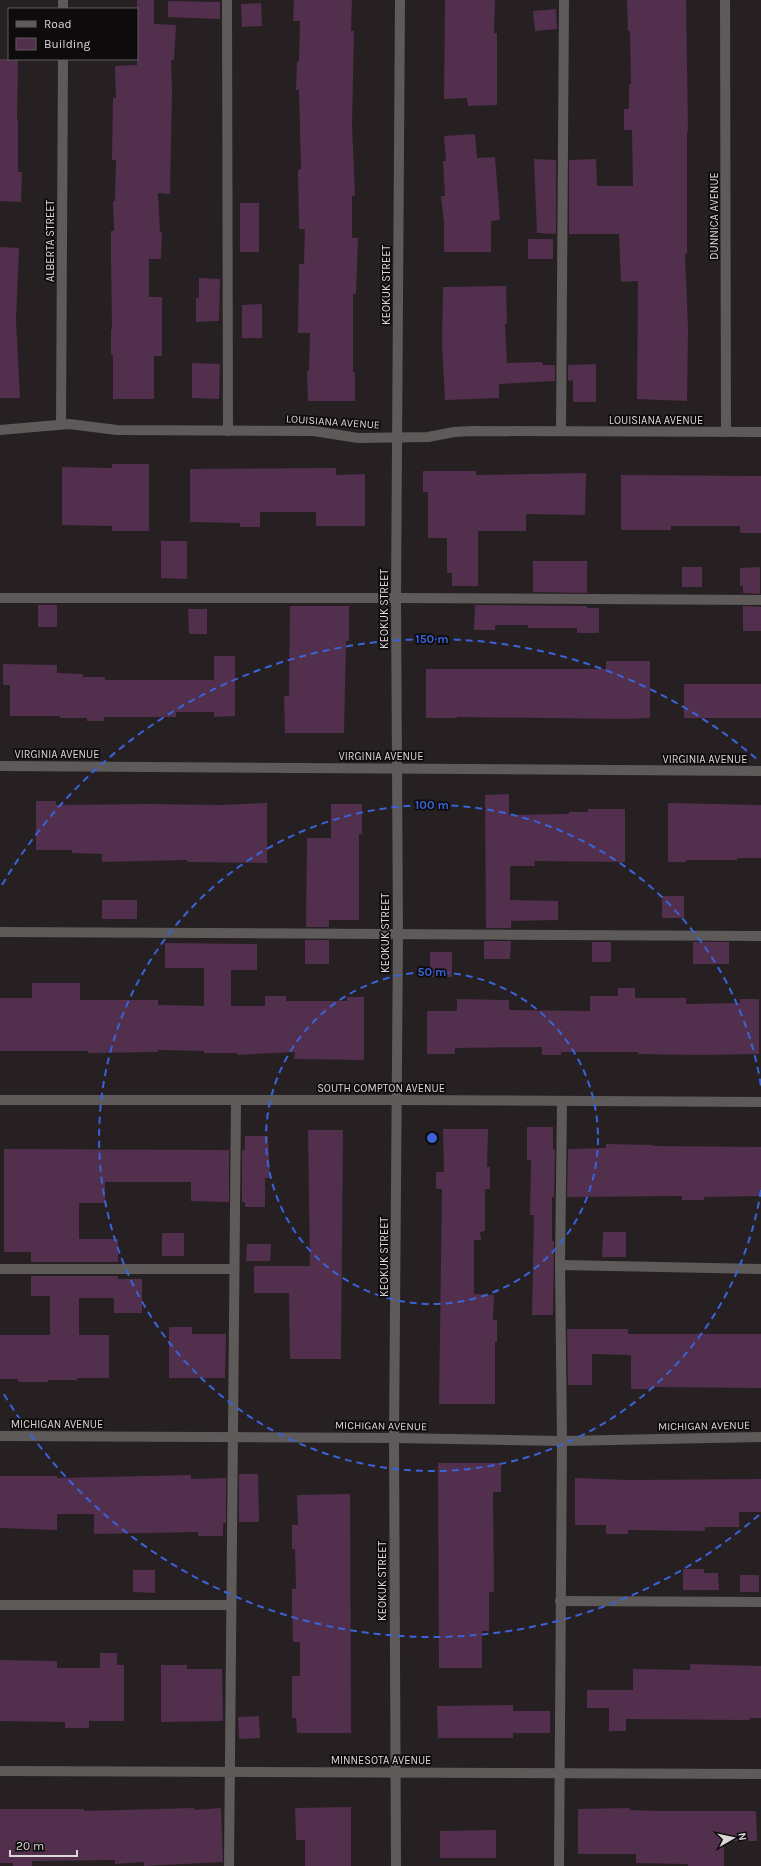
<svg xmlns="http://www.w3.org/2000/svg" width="761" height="1866" viewBox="0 0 761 1866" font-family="Karla,sans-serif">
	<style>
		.building { fill: #522f4d }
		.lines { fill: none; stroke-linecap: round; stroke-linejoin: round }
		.service { stroke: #5e5a5a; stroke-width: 10 }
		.minor { stroke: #5e5a5a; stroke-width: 10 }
		.tertiary { stroke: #5e5a5a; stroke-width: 10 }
		.ring { fill: none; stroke: #3a63d8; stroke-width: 2; stroke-dasharray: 7 5 }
		.labels { text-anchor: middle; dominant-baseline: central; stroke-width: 3.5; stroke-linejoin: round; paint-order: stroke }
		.street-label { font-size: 11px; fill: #dbd7d8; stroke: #0d0b0b }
		.centre { fill: #3a63d8; stroke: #0d0b0b; stroke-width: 2 }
		.ring-label { font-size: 12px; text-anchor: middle; font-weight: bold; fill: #3a63d8; stroke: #0d0b0b; stroke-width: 3.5; stroke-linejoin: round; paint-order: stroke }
	</style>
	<rect width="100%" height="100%" fill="#262022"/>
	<g class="building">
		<path d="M 137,0 L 154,0 L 154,24 L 176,25 L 174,60 L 171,60 L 172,90 L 170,194 L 158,193 L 160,232 L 162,232 L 161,259 L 149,259 L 149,297 L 162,297 L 162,356 L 154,356 L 154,399 L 113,399 L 113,355 L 111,355 L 111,329 L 112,329 L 111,258 L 111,231 L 114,231 L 113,201 L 115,201 L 116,160 L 112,160 L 113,98 L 116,98 L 115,66 L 137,65 Z"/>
		<path d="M 294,0 L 352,0 L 351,31 L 354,31 L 352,125 L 355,196 L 352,196 L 352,238 L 358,238 L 356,294 L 353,294 L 353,372 L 355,372 L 355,401 L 308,401 L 307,371 L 309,371 L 310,333 L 298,333 L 299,264 L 304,264 L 305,229 L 299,229 L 298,170 L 301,169 L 299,90 L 296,90 L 297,62 L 299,62 L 300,21 L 293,21 Z"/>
		<path d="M 445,0 L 495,0 L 494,33 L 497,33 L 497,105 L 468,106 L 467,98 L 444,99 Z"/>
		<path d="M 627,0 L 686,0 L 688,131 L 687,131 L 687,254 L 685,254 L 688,329 L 687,401 L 637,399 L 638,281 L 621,282 L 619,234 L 569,234 L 569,160 L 596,159 L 597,186 L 633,186 L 632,130 L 624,130 L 624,109 L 629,109 L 629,84 L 631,84 L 630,31 L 628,31 Z"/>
		<path d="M 168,1 L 220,2 L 220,19 L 168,17 Z"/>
		<path d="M 261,3 L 262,26 L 242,27 L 241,4 Z"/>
		<path d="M 556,9 L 557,29 L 535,31 L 533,11 Z"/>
		<path d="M 0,59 L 18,59 L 17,120 L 18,120 L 18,172 L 22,172 L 21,202 L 0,201 Z"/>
		<path d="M 475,134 L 477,158 L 495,157 L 500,220 L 491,221 L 491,252 L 444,252 L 444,223 L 441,196 L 445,196 L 443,161 L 446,161 L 444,136 Z"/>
		<path d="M 534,159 L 556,160 L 556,234 L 537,233 Z"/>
		<rect x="240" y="203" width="19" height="49"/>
		<rect x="528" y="239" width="25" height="20"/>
		<path d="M 0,247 L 19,248 L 16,319 L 20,398 L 0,398 Z"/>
		<path d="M 199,278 L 220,279 L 219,321 L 196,322 L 196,298 L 199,298 Z"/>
		<path d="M 506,286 L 507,324 L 505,324 L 507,363 L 542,362 L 543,365 L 555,365 L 555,381 L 499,384 L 499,398 L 445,400 L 442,344 L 443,287 Z"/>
		<path d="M 262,304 L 262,338 L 242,338 L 242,305 Z"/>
		<path d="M 192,363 L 220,364 L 219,399 L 192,398 Z"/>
		<path d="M 596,364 L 596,402 L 573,402 L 573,380 L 568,381 L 568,365 Z"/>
		<path d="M 112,464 L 149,464 L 149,531 L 112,531 L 112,526 L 62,525 L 62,467 L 112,468 Z"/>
		<path d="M 336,468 L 336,475 L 365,474 L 365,526 L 316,526 L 316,512 L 260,512 L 260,527 L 240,527 L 240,523 L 190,522 L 190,469 Z"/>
		<path d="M 423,471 L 476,471 L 476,475 L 586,473 L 585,515 L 526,514 L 526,531 L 478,531 L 478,586 L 452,586 L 452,573 L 447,573 L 447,538 L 428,538 L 428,492 L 423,492 Z"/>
		<path d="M 621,475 L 761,476 L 761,533 L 740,533 L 740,526 L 671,526 L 671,530 L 621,530 Z"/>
		<path d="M 161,541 L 187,541 L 187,579 L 161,578 Z"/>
		<path d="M 533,561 L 587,561 L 587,593 L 533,592 Z"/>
		<rect x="682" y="567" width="20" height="20"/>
		<path d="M 760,567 L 760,594 L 743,593 L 743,586 L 740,586 L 740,568 Z"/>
		<rect x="38" y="605" width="19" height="22"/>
		<path d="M 475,605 L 587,606 L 587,608 L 599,608 L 599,633 L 577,633 L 577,628 L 528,628 L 528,625 L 495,625 L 495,630 L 474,630 Z"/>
		<path d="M 290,606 L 349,606 L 349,641 L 346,641 L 344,733 L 285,733 L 284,696 L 289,696 Z"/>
		<path d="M 743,606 L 761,607 L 761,631 L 743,631 Z"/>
		<path d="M 188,609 L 207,609 L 207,634 L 189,634 Z"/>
		<path d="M 214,656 L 235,656 L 235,716 L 214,717 L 214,712 L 176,712 L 176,717 L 104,717 L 104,721 L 87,721 L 87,718 L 60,718 L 60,716 L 10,716 L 10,685 L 3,685 L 3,664 L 57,665 L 57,673 L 83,674 L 83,677 L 105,677 L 105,680 L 214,680 Z"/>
		<path d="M 606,661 L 650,661 L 650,718 L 624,719 L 457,717 L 457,718 L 426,718 L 426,669 L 606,669 Z"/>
		<rect x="684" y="684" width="77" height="34"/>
		<path d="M 509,794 L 509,815 L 569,814 L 569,812 L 588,812 L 588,809 L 625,809 L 625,862 L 534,861 L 535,866 L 510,866 L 510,900 L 558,901 L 558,920 L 511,921 L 511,928 L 486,928 L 485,795 Z"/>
		<path d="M 36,801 L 56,801 L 56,805 L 150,804 L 220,805 L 267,803 L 267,863 L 187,862 L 187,860 L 102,862 L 102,854 L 72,853 L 72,850 L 36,850 Z"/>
		<path d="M 668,803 L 761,805 L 761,858 L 737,858 L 737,860 L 686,860 L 686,862 L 668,862 Z"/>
		<path d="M 331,804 L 362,804 L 362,834 L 359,834 L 359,920 L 329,920 L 329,927 L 306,927 L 307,838 L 331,838 Z"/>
		<rect x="662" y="896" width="22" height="22"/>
		<rect x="102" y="900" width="35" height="19"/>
		<rect x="305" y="940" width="24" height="24"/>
		<path d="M 484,941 L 511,941 L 510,959 L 484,959 Z"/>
		<rect x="592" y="942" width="19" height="20"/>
		<rect x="693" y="942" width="36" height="22"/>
		<path d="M 165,943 L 257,944 L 257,970 L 231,970 L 231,1006 L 265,1006 L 265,996 L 286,996 L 286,1001 L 347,1001 L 347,997 L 364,997 L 364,1060 L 294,1059 L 295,1052 L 237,1055 L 237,1053 L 204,1053 L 204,1051 L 158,1050 L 158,1052 L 88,1053 L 88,1051 L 0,1051 L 0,998 L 32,998 L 32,983 L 80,983 L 80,1000 L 158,1000 L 158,1005 L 204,1006 L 204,968 L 165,968 Z"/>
		<rect x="430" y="952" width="22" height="25"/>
		<path d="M 618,988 L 635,988 L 635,998 L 686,998 L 686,1004 L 740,1003 L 740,999 L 759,999 L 759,1054 L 699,1055 L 638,1054 L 638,1052 L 561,1052 L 561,1055 L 542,1055 L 542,1047 L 455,1048 L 455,1054 L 427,1054 L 427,1011 L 457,1011 L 457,999 L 509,1000 L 509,1010 L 590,1011 L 590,996 L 618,996 Z"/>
		<path d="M 527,1127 L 553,1127 L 553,1149 L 555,1149 L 554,1197 L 552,1197 L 552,1241 L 554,1241 L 553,1315 L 532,1315 L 534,1215 L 530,1215 L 531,1160 L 527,1160 Z"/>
		<path d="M 443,1129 L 488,1129 L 487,1167 L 490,1167 L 490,1189 L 485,1189 L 485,1231 L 480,1232 L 481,1240 L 474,1240 L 474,1294 L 494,1295 L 493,1320 L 497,1320 L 497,1342 L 495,1342 L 495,1404 L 439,1404 L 442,1189 L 436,1189 L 436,1172 L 444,1172 Z"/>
		<path d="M 308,1130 L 343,1130 L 341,1359 L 290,1359 L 289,1293 L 254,1293 L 254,1266 L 310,1266 Z"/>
		<path d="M 245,1136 L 268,1136 L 270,1178 L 265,1178 L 265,1207 L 245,1207 L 245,1202 L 242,1202 L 242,1150 L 245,1150 Z"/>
		<path d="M 606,1144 L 653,1145 L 653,1146 L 761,1147 L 761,1196 L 704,1197 L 704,1200 L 682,1200 L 682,1196 L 567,1197 L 568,1149 L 606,1148 Z"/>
		<path d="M 4,1149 L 229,1150 L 229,1202 L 191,1201 L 191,1182 L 105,1182 L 105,1203 L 79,1203 L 79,1239 L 118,1239 L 118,1262 L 31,1262 L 31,1252 L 4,1252 Z"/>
		<path d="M 603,1232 L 626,1232 L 626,1257 L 602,1257 Z"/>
		<rect x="162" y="1233" width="22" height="23"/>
		<path d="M 247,1244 L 271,1244 L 270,1261 L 246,1261 Z"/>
		<path d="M 31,1276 L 118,1276 L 118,1279 L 142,1279 L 142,1313 L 114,1313 L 114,1298 L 79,1298 L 79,1335 L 109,1335 L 109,1378 L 77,1378 L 77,1380 L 48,1380 L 48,1382 L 18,1382 L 18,1379 L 0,1379 L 0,1335 L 50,1335 L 50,1296 L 31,1296 Z"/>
		<path d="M 169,1327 L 192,1327 L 192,1334 L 226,1334 L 225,1378 L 169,1378 Z"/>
		<path d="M 567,1329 L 628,1329 L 628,1334 L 761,1334 L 761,1388 L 654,1387 L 654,1389 L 631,1389 L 631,1355 L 592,1354 L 592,1385 L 568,1385 Z"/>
		<path d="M 438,1463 L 501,1463 L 501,1492 L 493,1492 L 494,1592 L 489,1592 L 489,1631 L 482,1631 L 482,1668 L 439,1668 Z"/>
		<path d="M 239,1474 L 258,1474 L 259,1522 L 239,1522 Z"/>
		<path d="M 191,1475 L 191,1479 L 226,1478 L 226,1523 L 223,1523 L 223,1536 L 198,1536 L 198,1532 L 94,1534 L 94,1514 L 57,1514 L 57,1530 L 0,1528 L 0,1476 L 57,1476 L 57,1478 Z"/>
		<path d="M 575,1478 L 628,1480 L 761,1479 L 761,1512 L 739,1512 L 739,1527 L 705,1527 L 705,1531 L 628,1530 L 628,1534 L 606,1534 L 606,1525 L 575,1525 Z"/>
		<path d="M 350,1494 L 351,1733 L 297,1733 L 296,1718 L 292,1718 L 292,1676 L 300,1676 L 300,1642 L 293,1642 L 292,1608 L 292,1589 L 296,1589 L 295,1549 L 292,1549 L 292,1525 L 298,1525 L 297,1495 Z"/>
		<path d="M 683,1569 L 704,1569 L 704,1573 L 718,1573 L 719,1590 L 683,1590 Z"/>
		<path d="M 133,1570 L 155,1570 L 155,1593 L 133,1592 Z"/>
		<rect x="740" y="1575" width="19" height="17"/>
		<path d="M 100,1653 L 117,1653 L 117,1665 L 124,1665 L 124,1721 L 89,1721 L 89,1728 L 65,1728 L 65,1722 L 0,1721 L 0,1660 L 57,1661 L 57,1668 L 100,1668 Z"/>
		<path d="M 690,1664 L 761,1666 L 761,1718 L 750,1718 L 750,1720 L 626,1719 L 626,1731 L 609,1731 L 609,1708 L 587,1708 L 587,1690 L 633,1690 L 633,1669 L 690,1670 Z"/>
		<path d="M 161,1665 L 187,1665 L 187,1669 L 222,1669 L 223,1721 L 161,1722 Z"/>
		<path d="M 513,1705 L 513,1711 L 550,1711 L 550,1733 L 513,1733 L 513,1738 L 438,1738 L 437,1706 Z"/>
		<path d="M 259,1716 L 260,1738 L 239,1739 L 238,1717 Z"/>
		<path d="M 351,1807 L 351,1866 L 305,1866 L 305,1840 L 296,1840 L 295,1808 Z"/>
		<path d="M 194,1808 L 194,1810 L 221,1808 L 223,1862 L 144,1866 L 144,1862 L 115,1864 L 115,1860 L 32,1861 L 32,1866 L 13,1866 L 13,1863 L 0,1863 L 0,1809 L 84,1809 L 84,1811 Z"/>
		<path d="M 630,1808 L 630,1810 L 660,1811 L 756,1811 L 757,1841 L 724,1841 L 724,1866 L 688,1866 L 688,1864 L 636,1863 L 636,1854 L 578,1854 L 578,1809 Z"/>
		<path d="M 496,1830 L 496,1858 L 440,1858 L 440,1831 Z"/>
	</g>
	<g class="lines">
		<g class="service">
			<path d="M 227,0 L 228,431"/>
			<path d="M 561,431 L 564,0"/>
			<path d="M 0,598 L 396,598 L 761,600"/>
			<path d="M 0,932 L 761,936"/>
			<path d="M 560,1265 L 761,1269"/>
			<path d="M 0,1269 L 234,1269"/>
			<path d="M 560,1601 L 761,1602"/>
			<path d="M 0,1605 L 230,1605"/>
			<path d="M 229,1866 L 236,1101"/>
			<path d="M 559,1866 L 562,1441 L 560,1265 L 562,1102"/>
		</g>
		<g class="minor">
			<path d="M 725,0 L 726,432"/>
			<path d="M 63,9 L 63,0"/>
			<path d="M 61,424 L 63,59"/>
			<path d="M 0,430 L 69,424 L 117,430 L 314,431 L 358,438 L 428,437 L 454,432 L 473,431 L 761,432"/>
			<path d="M 0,766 L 761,771"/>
			<path d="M 0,1436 L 394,1438 L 562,1441 L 761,1437"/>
			<path d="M 0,1771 L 761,1774"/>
			<path d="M 396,1866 L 394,1438 L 398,934 L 396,598 L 400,0"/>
		</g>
		<path class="tertiary" d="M 0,1100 L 397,1100 L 761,1102"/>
	</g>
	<g class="ring">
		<circle cx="432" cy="1138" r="166"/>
		<path d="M761 1190A333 333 0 1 1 761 1086"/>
		<path d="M759 1515A499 499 0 0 1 2 1391M2 885A499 499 0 0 1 759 761"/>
	</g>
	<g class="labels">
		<g class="street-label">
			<text transform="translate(714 216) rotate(-90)">DUNNICA AVENUE</text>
			<text transform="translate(50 241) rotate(-90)">ALBERTA STREET</text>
			<text transform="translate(386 285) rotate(-90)">KEOKUK STREET</text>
			<text x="656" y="420">LOUISIANA AVENUE</text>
			<text transform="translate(333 422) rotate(4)">LOUISIANA AVENUE</text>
			<text transform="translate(384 609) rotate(-90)">KEOKUK STREET</text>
			<text x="57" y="754">VIRGINIA AVENUE</text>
			<text x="381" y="756">VIRGINIA AVENUE</text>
			<text x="705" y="759">VIRGINIA AVENUE</text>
			<text transform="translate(385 933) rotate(-90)">KEOKUK STREET</text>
			<text x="381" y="1088">SOUTH COMPTON AVENUE</text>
			<text transform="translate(384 1257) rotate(-90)">KEOKUK STREET</text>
			<text x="57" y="1424">MICHIGAN AVENUE</text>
			<text transform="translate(381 1426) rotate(1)">MICHIGAN AVENUE</text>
			<text transform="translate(704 1426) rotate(-1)">MICHIGAN AVENUE</text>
			<text transform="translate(382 1581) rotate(-90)">KEOKUK STREET</text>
			<text x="381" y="1760">MINNESOTA AVENUE</text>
		</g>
	</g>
	<circle cx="432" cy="1138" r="6" class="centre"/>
	<g class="ring-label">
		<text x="432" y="643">150 m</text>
		<text x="432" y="809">100 m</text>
		<text x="432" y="976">50 m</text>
	</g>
	<rect x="8" y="8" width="130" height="52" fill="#0d0b0b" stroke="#5f5d5d"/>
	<rect x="16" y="21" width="20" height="6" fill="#5e5a5a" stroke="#5f5d5d"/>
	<text x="44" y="28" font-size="12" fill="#dbd7d8">Road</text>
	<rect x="16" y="38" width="20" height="12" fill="#522f4d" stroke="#5f5d5d"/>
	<text x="44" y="48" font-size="12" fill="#dbd7d8">Building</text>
	<g transform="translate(733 1838) rotate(81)" stroke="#0d0b0b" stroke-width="3" paint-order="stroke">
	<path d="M0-3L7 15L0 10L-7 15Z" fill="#dbd7d8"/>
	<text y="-6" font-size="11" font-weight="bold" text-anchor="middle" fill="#dbd7d8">N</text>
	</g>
	<path d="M10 1850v6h67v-6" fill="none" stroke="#dbd7d8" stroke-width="2"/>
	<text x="16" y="1850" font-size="12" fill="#dbd7d8" stroke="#0d0b0b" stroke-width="3" paint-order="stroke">20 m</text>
</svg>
